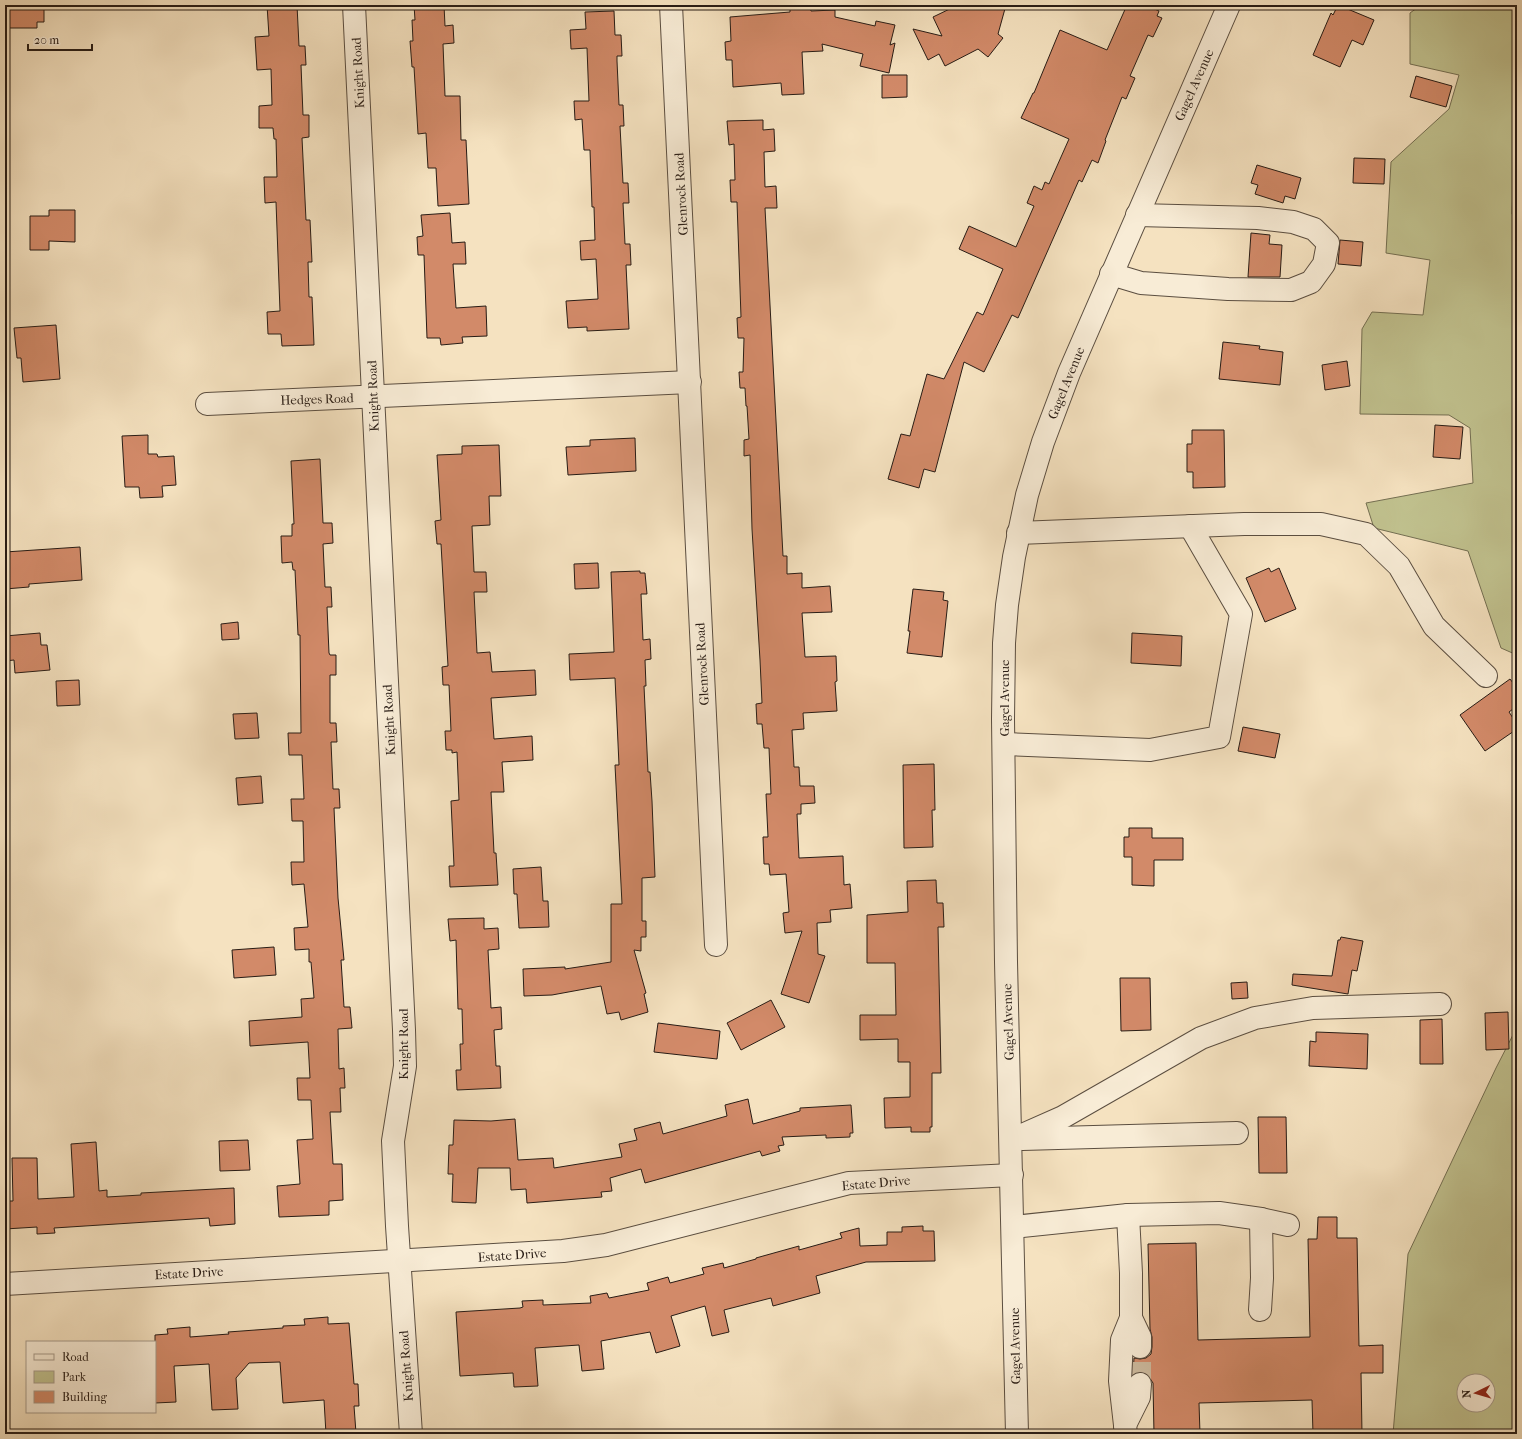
<svg xmlns="http://www.w3.org/2000/svg" width="1522" height="1439" viewBox="0 0 1522 1439" font-family="'IM FELL French Canon',serif">
	<style>
		.green { fill: #c1c28f; stroke: #746f52; fill-rule: evenodd }
		.building { fill: #d28a69; stroke: #281c15 }
		.lines { fill: none; stroke-linecap: round; stroke-linejoin: round }
		.minor-tunnel { stroke: #ccba9e; stroke-width: 22; stroke-dasharray: 22 11; stroke-linecap: butt }
		.minor-casing { stroke: #5b4e40; stroke-width: 24 }
		.minor { stroke: #f8ecd6; stroke-width: 22 }
		.labels { text-anchor: middle; dominant-baseline: central; stroke-width: 3; stroke-linejoin: round; paint-order: stroke }
		.street-label { font-size: 13px; fill: #281c15; stroke: #f8ecd6 }
	</style>
	<rect width="100%" height="100%" fill="#f5e2c0"/>
	<filter id="stains"><feTurbulence type="fractalNoise" baseFrequency=".005" numOctaves="4"/><feColorMatrix values="0 0 0 0 .2 0 0 0 0 .09 0 0 0 0 .02 0 0 0 .5 -.17"/></filter>
	<radialGradient id="worn" r=".72"><stop offset=".6" stop-color="#630" stop-opacity="0"/><stop offset="1" stop-color="#630" stop-opacity=".3"/></radialGradient>
	<g class="green">
		<path d="M 1421,5 L 1517,5 L 1517,146 L 1514,151 L 1512,214 L 1517,220 L 1517,655 L 1501,648 L 1468,551 L 1374,528 L 1366,503 L 1473,483 L 1470,428 L 1449,415 L 1360,414 L 1362,329 L 1372,312 L 1423,315 L 1430,260 L 1386,253 L 1391,162 L 1449,109 L 1459,75 L 1410,64 L 1410,13 Z"/>
		<path d="M 1517,1027 L 1517,1434 L 1393,1434 L 1408,1254 L 1496,1068 ZM 1464,1381 L 1488,1381 L 1488,1405 L 1464,1405 Z"/>
	</g>
	<g class="building">
		<path d="M 5,5 L 44,5 L 44,22 L 37,22 L 37,28 L 5,28 Z"/>
		<path d="M 267,5 L 297,5 L 299,46 L 305,46 L 306,65 L 301,65 L 303,115 L 309,115 L 309,137 L 302,138 L 306,220 L 310,220 L 312,262 L 308,262 L 309,297 L 312,297 L 314,345 L 282,346 L 281,334 L 268,334 L 267,312 L 280,311 L 276,202 L 265,203 L 264,177 L 277,177 L 276,139 L 274,139 L 273,128 L 259,128 L 259,106 L 272,105 L 271,69 L 257,70 L 255,37 L 269,36 Z"/>
		<path d="M 414,5 L 444,5 L 445,26 L 453,25 L 454,43 L 443,44 L 445,96 L 460,96 L 461,140 L 466,140 L 469,204 L 438,206 L 436,168 L 428,168 L 426,133 L 418,134 L 414,67 L 412,67 L 410,41 L 413,41 L 412,20 L 415,20 Z"/>
		<path d="M 810,5 L 811,11 L 835,10 L 835,17 L 875,26 L 876,21 L 895,25 L 890,45 L 895,43 L 889,73 L 860,66 L 863,54 L 822,44 L 823,51 L 802,52 L 804,94 L 782,95 L 781,83 L 733,87 L 732,60 L 726,60 L 725,42 L 731,41 L 730,17 L 790,12 L 790,7 Z"/>
		<path d="M 958,5 L 1006,5 L 998,34 L 1003,38 L 988,57 L 978,49 L 945,66 L 939,54 L 928,60 L 913,29 L 942,36 L 933,17 Z"/>
		<path d="M 1127,5 L 1146,5 L 1159,11 L 1157,16 L 1162,18 L 1153,37 L 1148,35 L 1130,76 L 1135,78 L 1126,99 L 1122,97 L 1105,140 L 1106,141 L 1098,163 L 1092,160 L 1082,182 L 1079,180 L 1018,318 L 1012,315 L 984,372 L 964,362 L 935,472 L 924,469 L 919,488 L 888,479 L 901,434 L 910,436 L 927,374 L 944,379 L 977,312 L 983,315 L 1003,269 L 959,249 L 969,226 L 1016,247 L 1034,206 L 1027,203 L 1034,186 L 1042,190 L 1045,182 L 1049,184 L 1069,139 L 1021,118 L 1033,93 L 1034,93 L 1060,30 L 1107,50 Z"/>
		<path d="M 1338,5 L 1374,20 L 1363,45 L 1352,40 L 1340,67 L 1313,55 L 1331,13 L 1333,15 Z"/>
		<path d="M 614,11 L 615,35 L 621,35 L 622,56 L 617,56 L 617,61 L 619,105 L 623,105 L 624,126 L 620,126 L 623,183 L 628,183 L 629,203 L 623,203 L 625,244 L 630,244 L 631,265 L 626,265 L 629,329 L 587,331 L 587,327 L 568,328 L 566,301 L 598,299 L 596,259 L 581,260 L 580,241 L 595,240 L 594,207 L 592,207 L 590,150 L 584,150 L 582,119 L 575,120 L 574,101 L 589,101 L 587,48 L 571,49 L 570,30 L 586,29 L 585,12 Z"/>
		<path d="M 882,75 L 907,75 L 907,97 L 882,98 Z"/>
		<path d="M 1416,76 L 1452,86 L 1446,107 L 1410,97 Z"/>
		<path d="M 763,120 L 763,130 L 774,129 L 775,151 L 764,152 L 765,187 L 776,186 L 777,208 L 765,208 L 783,556 L 787,556 L 787,574 L 802,573 L 802,588 L 830,586 L 832,612 L 802,613 L 805,657 L 836,656 L 837,681 L 835,682 L 837,711 L 803,713 L 804,729 L 792,730 L 794,767 L 799,767 L 800,786 L 814,786 L 815,803 L 801,804 L 801,814 L 797,814 L 799,858 L 843,856 L 844,885 L 850,884 L 852,908 L 830,910 L 831,922 L 817,923 L 818,954 L 825,956 L 809,1003 L 781,994 L 802,931 L 785,933 L 783,913 L 789,912 L 786,874 L 770,875 L 769,864 L 764,864 L 763,837 L 768,837 L 766,794 L 771,794 L 769,748 L 764,748 L 762,724 L 757,724 L 756,704 L 762,703 L 760,660 L 752,529 L 750,455 L 744,456 L 744,440 L 749,439 L 747,406 L 746,406 L 745,388 L 740,388 L 739,372 L 743,372 L 744,338 L 738,338 L 737,318 L 741,317 L 737,202 L 731,202 L 730,180 L 735,180 L 734,144 L 729,145 L 727,121 Z"/>
		<path d="M 1354,158 L 1385,159 L 1384,184 L 1353,183 Z"/>
		<path d="M 1257,165 L 1301,178 L 1295,199 L 1285,196 L 1283,203 L 1255,194 L 1258,185 L 1251,183 Z"/>
		<path d="M 49,210 L 75,210 L 75,242 L 49,241 L 49,250 L 30,250 L 30,216 L 49,216 Z"/>
		<path d="M 450,213 L 452,243 L 465,242 L 466,264 L 453,264 L 456,308 L 486,306 L 487,336 L 462,337 L 463,343 L 441,345 L 440,338 L 427,338 L 424,255 L 418,255 L 417,237 L 423,236 L 421,215 Z"/>
		<path d="M 1251,233 L 1270,235 L 1269,244 L 1282,245 L 1280,277 L 1248,277 Z"/>
		<path d="M 1340,240 L 1363,242 L 1361,266 L 1338,264 Z"/>
		<path d="M 56,325 L 60,379 L 23,382 L 21,358 L 17,358 L 14,328 Z"/>
		<path d="M 1223,342 L 1260,346 L 1259,349 L 1283,352 L 1280,385 L 1219,379 Z"/>
		<path d="M 1347,361 L 1350,386 L 1325,390 L 1322,365 Z"/>
		<path d="M 1435,425 L 1463,427 L 1460,459 L 1433,457 Z"/>
		<path d="M 1192,430 L 1224,430 L 1225,487 L 1193,488 L 1193,472 L 1187,472 L 1187,444 L 1192,444 Z"/>
		<path d="M 148,435 L 148,454 L 157,454 L 158,457 L 174,456 L 176,485 L 162,486 L 163,497 L 140,498 L 139,487 L 125,487 L 122,436 Z"/>
		<path d="M 635,438 L 636,471 L 568,475 L 566,447 L 590,446 L 590,440 Z"/>
		<path d="M 499,445 L 501,496 L 489,496 L 490,525 L 472,526 L 474,572 L 486,572 L 487,592 L 474,592 L 477,653 L 490,652 L 492,672 L 535,670 L 536,695 L 491,698 L 494,739 L 532,736 L 533,760 L 502,762 L 504,792 L 491,792 L 494,853 L 496,853 L 498,885 L 450,887 L 449,866 L 454,866 L 451,801 L 459,800 L 457,752 L 452,753 L 452,750 L 446,750 L 445,731 L 451,731 L 449,685 L 443,685 L 442,667 L 448,666 L 441,544 L 437,544 L 435,521 L 441,520 L 437,455 L 462,454 L 462,446 Z"/>
		<path d="M 320,459 L 323,523 L 332,523 L 333,543 L 323,544 L 325,587 L 331,587 L 332,607 L 327,607 L 329,653 L 330,655 L 336,655 L 336,675 L 330,675 L 330,723 L 336,723 L 337,742 L 331,742 L 333,789 L 339,789 L 340,808 L 334,808 L 338,898 L 344,960 L 341,960 L 344,1007 L 350,1007 L 352,1028 L 338,1029 L 339,1069 L 344,1068 L 345,1088 L 340,1088 L 341,1112 L 330,1112 L 333,1164 L 342,1164 L 343,1200 L 329,1201 L 329,1215 L 279,1217 L 277,1186 L 300,1184 L 297,1140 L 313,1139 L 311,1100 L 298,1100 L 297,1078 L 310,1078 L 308,1042 L 250,1046 L 249,1021 L 302,1017 L 301,999 L 314,998 L 311,962 L 309,962 L 309,949 L 295,950 L 294,928 L 308,927 L 304,884 L 292,885 L 291,862 L 304,862 L 303,821 L 292,821 L 291,799 L 304,799 L 302,755 L 289,755 L 288,733 L 301,733 L 300,635 L 298,635 L 295,570 L 293,570 L 292,562 L 282,563 L 281,536 L 292,536 L 292,524 L 294,524 L 291,461 Z"/>
		<path d="M 80,547 L 82,580 L 29,584 L 29,587 L 5,589 L 5,552 Z"/>
		<path d="M 598,563 L 599,588 L 575,589 L 574,564 Z"/>
		<path d="M 1269,568 L 1271,572 L 1279,568 L 1296,609 L 1265,622 L 1246,578 Z"/>
		<path d="M 640,571 L 640,573 L 645,573 L 647,594 L 641,594 L 643,640 L 650,639 L 651,659 L 645,660 L 646,686 L 644,686 L 648,772 L 650,772 L 652,801 L 655,877 L 642,878 L 642,921 L 646,921 L 646,937 L 641,937 L 641,951 L 634,950 L 646,993 L 644,994 L 648,1012 L 621,1020 L 619,1012 L 607,1014 L 601,986 L 552,995 L 524,996 L 523,969 L 565,967 L 565,969 L 611,962 L 611,904 L 622,904 L 615,765 L 619,765 L 615,678 L 570,680 L 569,654 L 614,652 L 611,572 Z"/>
		<path d="M 913,589 L 944,592 L 943,600 L 948,601 L 942,657 L 907,653 L 910,631 L 908,631 Z"/>
		<path d="M 238,622 L 239,639 L 222,640 L 221,624 Z"/>
		<path d="M 40,633 L 41,645 L 47,645 L 50,670 L 15,673 L 14,660 L 5,661 L 5,636 Z"/>
		<path d="M 1132,633 L 1182,636 L 1181,666 L 1131,663 Z"/>
		<path d="M 1510,679 L 1517,688 L 1517,706 L 1509,712 L 1517,724 L 1517,729 L 1485,751 L 1460,715 Z"/>
		<path d="M 79,680 L 80,705 L 57,706 L 56,681 Z"/>
		<path d="M 257,713 L 259,738 L 235,739 L 233,714 Z"/>
		<path d="M 1243,727 L 1280,734 L 1275,758 L 1238,751 Z"/>
		<path d="M 934,764 L 935,810 L 932,810 L 933,847 L 904,848 L 903,765 Z"/>
		<path d="M 261,776 L 263,803 L 238,805 L 236,778 Z"/>
		<path d="M 1129,828 L 1152,828 L 1152,838 L 1183,838 L 1183,860 L 1154,860 L 1154,886 L 1132,885 L 1132,857 L 1124,857 L 1124,837 L 1129,837 Z"/>
		<path d="M 541,867 L 543,901 L 548,901 L 549,927 L 519,928 L 517,894 L 514,894 L 513,869 Z"/>
		<path d="M 936,880 L 937,903 L 943,903 L 944,927 L 938,927 L 941,1073 L 932,1073 L 932,1127 L 930,1127 L 930,1132 L 911,1132 L 911,1127 L 885,1128 L 884,1098 L 910,1097 L 910,1062 L 898,1062 L 898,1039 L 860,1040 L 860,1015 L 896,1015 L 895,963 L 867,963 L 867,915 L 908,912 L 907,881 Z"/>
		<path d="M 484,918 L 484,929 L 498,928 L 499,949 L 488,950 L 491,1008 L 501,1007 L 502,1029 L 494,1030 L 496,1066 L 500,1066 L 501,1088 L 457,1090 L 456,1070 L 461,1070 L 460,1044 L 463,1044 L 462,1009 L 458,1009 L 456,940 L 450,941 L 448,919 Z"/>
		<path d="M 1341,937 L 1363,941 L 1357,971 L 1352,970 L 1348,994 L 1292,985 L 1293,974 L 1332,976 L 1338,940 L 1340,940 Z"/>
		<path d="M 274,947 L 276,975 L 234,978 L 232,950 Z"/>
		<path d="M 1120,978 L 1150,978 L 1151,1030 L 1121,1031 Z"/>
		<path d="M 1247,982 L 1248,998 L 1232,999 L 1231,983 Z"/>
		<path d="M 771,1000 L 785,1027 L 741,1050 L 727,1023 Z"/>
		<path d="M 1508,1012 L 1509,1049 L 1486,1050 L 1485,1013 Z"/>
		<path d="M 1442,1019 L 1443,1064 L 1420,1064 L 1420,1020 Z"/>
		<path d="M 658,1023 L 720,1031 L 717,1059 L 654,1052 Z"/>
		<path d="M 1316,1032 L 1368,1034 L 1367,1069 L 1309,1066 L 1310,1041 L 1316,1042 Z"/>
		<path d="M 748,1099 L 753,1124 L 800,1111 L 800,1108 L 851,1105 L 853,1133 L 850,1133 L 850,1137 L 826,1138 L 826,1135 L 782,1137 L 784,1145 L 778,1146 L 780,1151 L 762,1156 L 760,1151 L 645,1183 L 641,1169 L 610,1178 L 612,1191 L 601,1192 L 602,1197 L 527,1203 L 526,1189 L 511,1190 L 510,1168 L 478,1168 L 476,1203 L 452,1202 L 453,1174 L 448,1174 L 449,1145 L 453,1145 L 454,1120 L 491,1121 L 515,1119 L 518,1160 L 553,1158 L 554,1168 L 622,1157 L 619,1144 L 637,1140 L 634,1129 L 660,1122 L 663,1134 L 727,1116 L 725,1105 Z"/>
		<path d="M 1258,1117 L 1286,1117 L 1287,1173 L 1259,1173 Z"/>
		<path d="M 248,1140 L 250,1170 L 220,1171 L 219,1141 Z"/>
		<path d="M 96,1142 L 99,1191 L 107,1190 L 107,1197 L 141,1195 L 141,1193 L 234,1188 L 235,1224 L 210,1226 L 209,1218 L 54,1228 L 55,1233 L 37,1234 L 37,1227 L 5,1229 L 5,1201 L 13,1201 L 12,1158 L 37,1158 L 38,1199 L 74,1197 L 71,1144 Z"/>
		<path d="M 1318,1217 L 1337,1217 L 1337,1238 L 1357,1238 L 1359,1346 L 1383,1345 L 1383,1373 L 1361,1373 L 1362,1434 L 1313,1434 L 1312,1400 L 1199,1403 L 1200,1434 L 1154,1434 L 1153,1383 L 1147,1374 L 1141,1372 L 1133,1374 L 1134,1358 L 1140,1359 L 1146,1358 L 1151,1354 L 1152,1347 L 1152,1337 L 1150,1329 L 1148,1244 L 1196,1243 L 1198,1340 L 1310,1337 L 1308,1239 L 1317,1239 Z"/>
		<path d="M 923,1226 L 923,1231 L 934,1231 L 935,1261 L 866,1262 L 816,1276 L 820,1293 L 773,1306 L 771,1298 L 724,1310 L 729,1332 L 712,1336 L 705,1306 L 671,1316 L 680,1346 L 656,1353 L 650,1332 L 601,1341 L 604,1369 L 582,1371 L 579,1345 L 535,1348 L 538,1386 L 514,1387 L 513,1373 L 460,1376 L 456,1312 L 520,1308 L 523,1307 L 522,1301 L 543,1300 L 543,1305 L 591,1303 L 590,1296 L 607,1293 L 609,1298 L 649,1290 L 647,1283 L 668,1277 L 670,1283 L 704,1274 L 702,1268 L 723,1263 L 724,1268 L 756,1259 L 756,1258 L 799,1246 L 799,1250 L 842,1238 L 840,1233 L 859,1228 L 860,1246 L 887,1245 L 887,1232 L 902,1232 L 902,1227 Z"/>
		<path d="M 328,1317 L 328,1324 L 349,1323 L 354,1384 L 358,1384 L 359,1406 L 354,1406 L 356,1433 L 326,1434 L 324,1400 L 283,1403 L 280,1362 L 249,1363 L 236,1378 L 238,1409 L 212,1410 L 209,1364 L 174,1366 L 176,1402 L 155,1403 L 155,1335 L 168,1334 L 167,1329 L 190,1327 L 190,1337 L 229,1334 L 228,1332 L 283,1328 L 283,1326 L 305,1325 L 304,1319 Z"/>
	</g>
	<g class="lines">
		<path class="minor-tunnel" d="M 1140,1384 L 1140,1347"/>
		<g class="minor-casing">
			<g id="minor">
				<path d="M 354,5 L 404,1030 L 405,1066 L 393,1141 L 397,1226 L 411,1434"/>
				<path d="M 671,5 L 716,945"/>
				<path d="M 1111,274 L 1141,283 L 1228,289 L 1291,290 L 1311,282 L 1324,264 L 1328,243 L 1314,229 L 1293,222 L 1258,218 L 1137,215"/>
				<path d="M 207,404 L 690,382"/>
				<path d="M 1018,533 L 1244,524 L 1321,524 L 1366,534 L 1399,566 L 1434,626 L 1486,676"/>
				<path d="M 1004,744 L 1150,750 L 1219,737 L 1241,614 L 1190,526"/>
				<path d="M 1022,1139 L 1237,1133"/>
				<path d="M 1011,1140 L 1063,1117 L 1201,1038 L 1255,1018 L 1313,1008 L 1440,1004"/>
				<path d="M 1128,1215 L 1219,1213 L 1261,1219 L 1288,1225"/>
				<path d="M 1013,1227 L 1128,1215 L 1131,1273 L 1131,1318 L 1122,1340 L 1120,1381 L 1126,1434"/>
				<path d="M 5,1284 L 563,1251 L 606,1245 L 849,1183 L 1012,1175"/>
				<path d="M 1260,1310 L 1262,1278 L 1261,1219"/>
				<path d="M 1131,1318 L 1140,1337 L 1140,1347"/>
				<path d="M 1125,1425 L 1139,1397 L 1140,1384"/>
				<path d="M 1017,1434 L 1006,962 L 1003,719 L 1004,643 L 1007,605 L 1014,557 L 1027,495 L 1043,442 L 1069,373 L 1229,5"/>
			</g>
		</g>
		<use href="#minor" class="minor"/>
	</g>
	<g class="labels">
		<g class="street-label">
			<text transform="translate(358 73) rotate(-93)">Knight Road</text>
			<text transform="translate(1194 85) rotate(-66)">Gagel Avenue</text>
			<text transform="translate(681 194) rotate(-93)">Glenrock Road</text>
			<text transform="translate(1066 383) rotate(-68)">Gagel Avenue</text>
			<text transform="translate(373 396) rotate(-92)">Knight Road</text>
			<text transform="translate(317 399) rotate(-2)">Hedges Road</text>
			<text transform="translate(702 664) rotate(-93)">Glenrock Road</text>
			<text transform="translate(1004 698) rotate(-90)">Gagel Avenue</text>
			<text transform="translate(389 720) rotate(-93)">Knight Road</text>
			<text transform="translate(1008 1022) rotate(-92)">Gagel Avenue</text>
			<text transform="translate(403 1044) rotate(-90)">Knight Road</text>
			<text transform="translate(876 1183) rotate(-5)">Estate Drive</text>
			<text transform="translate(512 1255) rotate(-4)">Estate Drive</text>
			<text transform="translate(189 1273) rotate(-3)">Estate Drive</text>
			<text transform="translate(1015 1346) rotate(-91)">Gagel Avenue</text>
			<text transform="translate(406 1366) rotate(-94)">Knight Road</text>
		</g>
	</g>
	<rect width="1522" height="1439" fill="none" stroke="#f5e2c0" stroke-width="20"/>
	<rect x="6" y="6" width="1510" height="1427" fill="none" stroke="#281c15" stroke-width="2"/>
	<rect x="10" y="10" width="1502" height="1419" fill="none" stroke="#281c15"/>
	<rect x="26" y="1341" width="130" height="72" fill="#f8ecd6" stroke="#a59989"/>
	<rect x="34" y="1354" width="20" height="6" fill="#f8ecd6" stroke="#a59989"/>
	<text x="62" y="1361" font-size="12" fill="#281c15">Road</text>
	<rect x="34" y="1371" width="20" height="12" fill="#c1c28f" stroke="#a59989"/>
	<text x="62" y="1381" font-size="12" fill="#281c15">Park</text>
	<rect x="34" y="1391" width="20" height="12" fill="#d28a69" stroke="#a59989"/>
	<text x="62" y="1401" font-size="12" fill="#281c15">Building</text>
	<g transform="translate(1476 1393) rotate(265)"><circle r="19" fill="#f8ecd6" stroke="#a59989"/>
	<path d="M0-3L7 15L0 10L-7 15Z" fill="#8f2418"/>
	<text y="-6" font-size="11" font-weight="bold" text-anchor="middle" fill="#281c15">N</text>
	</g>
	<path d="M28 44v6h64v-6" fill="none" stroke="#281c15" stroke-width="2"/>
	<text x="34" y="44" font-size="12" fill="#281c15" stroke="#f8ecd6" stroke-width="3" paint-order="stroke">20 m</text>
	<rect width="100%" height="100%" filter="url(#stains)"/>
	<rect width="100%" height="100%" fill="url(#worn)"/>
</svg>
